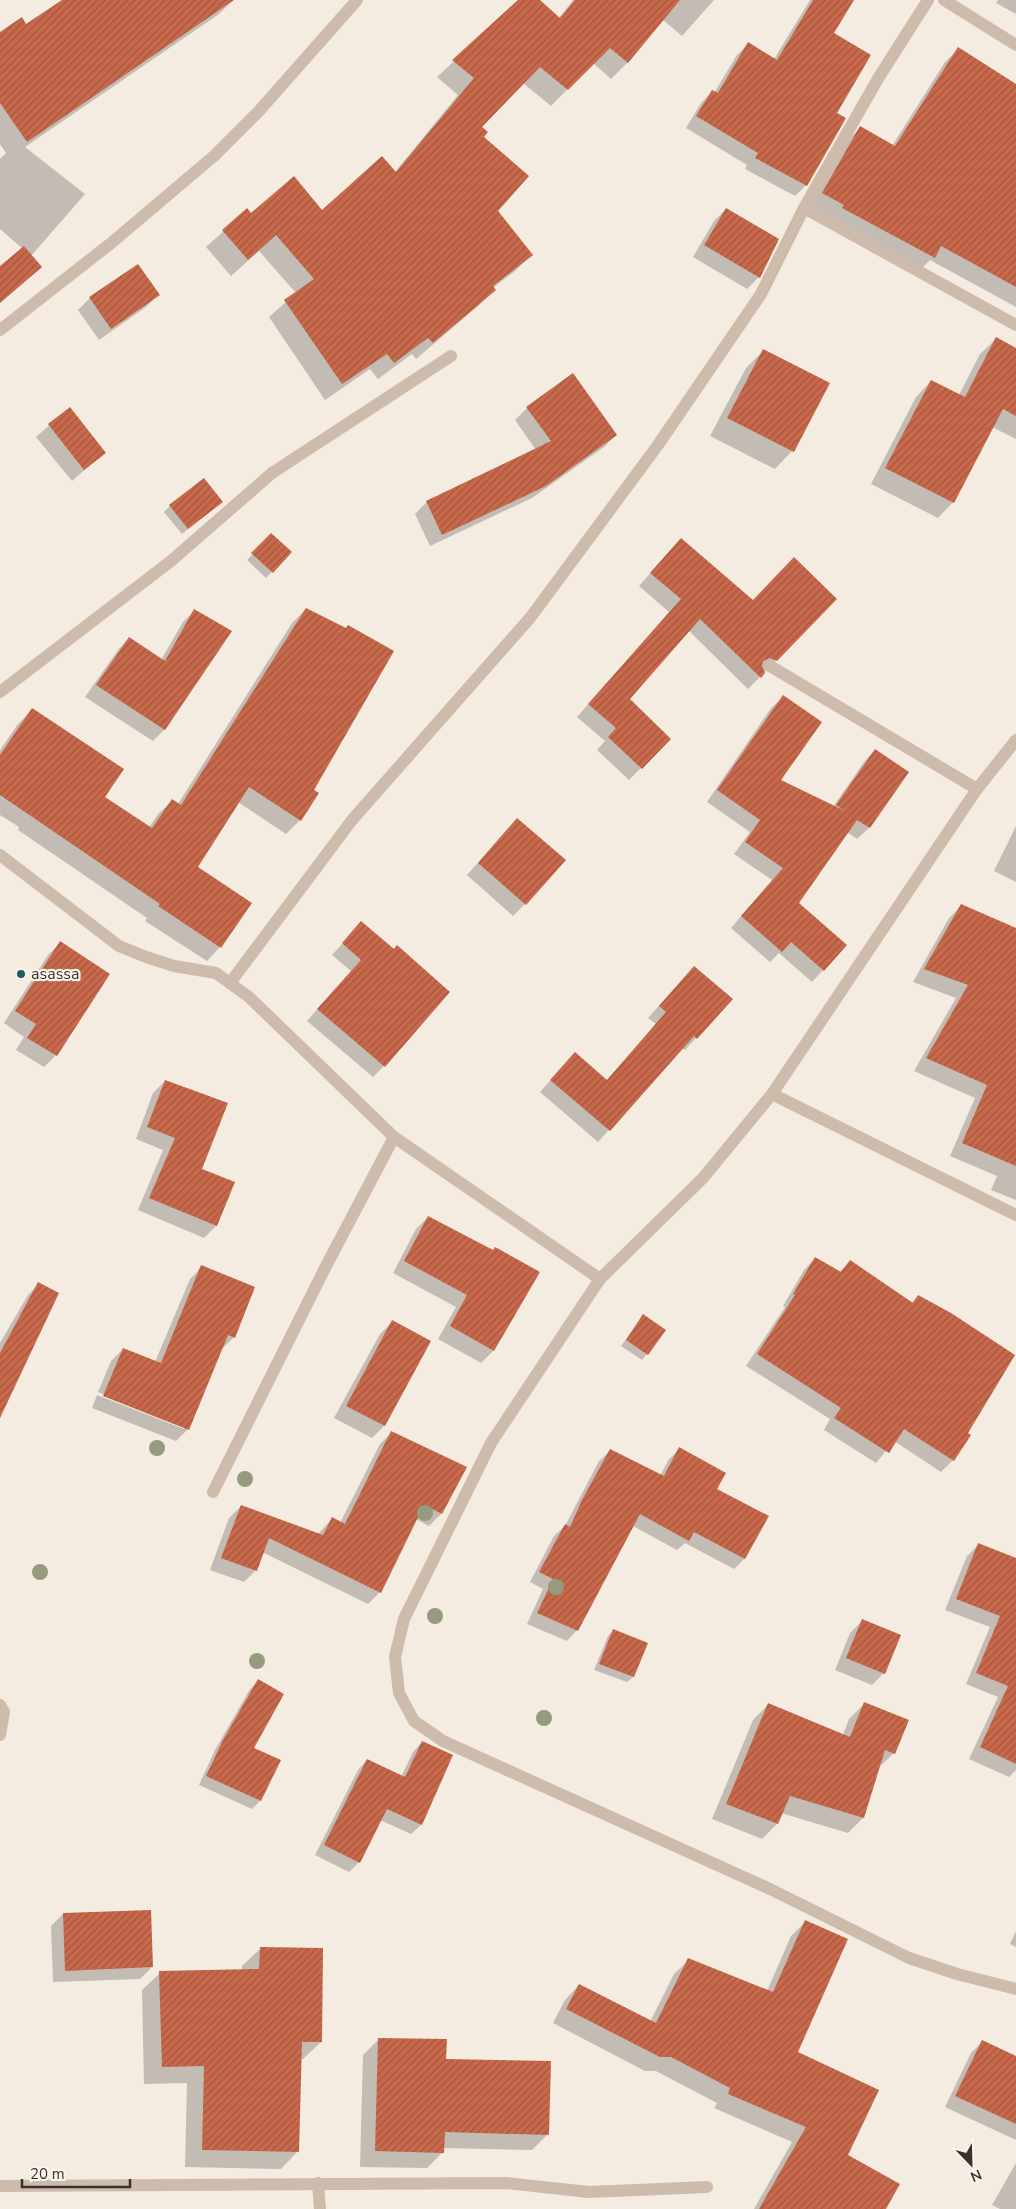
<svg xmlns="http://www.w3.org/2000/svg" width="1016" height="2209" viewBox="0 0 1016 2209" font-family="'Nunito Sans',sans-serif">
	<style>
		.shadow { fill: #0003 }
		.building { fill: url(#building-hatch) }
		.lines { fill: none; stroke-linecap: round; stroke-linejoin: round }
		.street { stroke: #cdbbac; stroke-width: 12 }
		.tree { fill: #969b7f }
		.poi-dot { fill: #1f5a5e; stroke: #fbf5ee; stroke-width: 2 }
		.labels { text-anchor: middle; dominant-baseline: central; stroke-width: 4.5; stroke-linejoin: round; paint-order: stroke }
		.poi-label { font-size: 16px; fill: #3b302b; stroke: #fbf5ee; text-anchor: start }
	</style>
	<defs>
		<pattern id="building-hatch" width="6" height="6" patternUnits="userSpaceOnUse" patternTransform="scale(1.25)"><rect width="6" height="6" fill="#c8694b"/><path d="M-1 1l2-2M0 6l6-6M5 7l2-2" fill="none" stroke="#a4573f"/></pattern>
	</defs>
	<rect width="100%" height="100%" fill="#f4ebe1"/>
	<g class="shadow">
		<path d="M 64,0 L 233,0 L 219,14 L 25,147 L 85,194 L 31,256 L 40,267 L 0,303 L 0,268 L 23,249 L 0,229 L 0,159 L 6,153 L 0,144 L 0,34 L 26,26 Z"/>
		<path d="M 520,0 L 538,0 L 559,18 L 573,0 L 714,0 L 682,36 L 663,20 L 628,62 L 611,79 L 593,63 L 551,106 L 523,83 L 480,127 L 497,211 L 531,255 L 515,271 L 493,288 L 495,290 L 478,306 L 416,359 L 412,354 L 378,379 L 370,369 L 325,400 L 269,317 L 296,293 L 259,251 L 231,276 L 206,247 L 247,210 L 251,214 L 322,211 L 395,172 L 458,95 L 437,77 Z"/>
		<path d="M 810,0 L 852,0 L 832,33 L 835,113 L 806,185 L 795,196 L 745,169 L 747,165 L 686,128 L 701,103 L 712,92 L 714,93 L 737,55 L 748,44 L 774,59 Z"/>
		<path d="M 998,0 L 1016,0 L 1016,14 L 996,3 Z"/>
		<path d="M 958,49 L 1016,85 L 1016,307 L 930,260 L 920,270 L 810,207 L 847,141 L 860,128 L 892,146 L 945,62 Z"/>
		<path d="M 726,209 L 759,277 L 747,289 L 693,257 L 714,221 Z"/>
		<path d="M 158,295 L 146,307 L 99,340 L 78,310 L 90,298 Z"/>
		<path d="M 996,339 L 1016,349 L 1016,439 L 992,427 L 953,502 L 938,518 L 871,484 L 916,397 L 931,381 L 959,395 L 980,354 Z"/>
		<path d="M 763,351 L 828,384 L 792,451 L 775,469 L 710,436 L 746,368 Z"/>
		<path d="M 69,408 L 104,453 L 72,481 L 36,437 Z"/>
		<path d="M 527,408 L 616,435 L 604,447 L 532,498 L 430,546 L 415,514 L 427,502 L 536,450 L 515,420 Z"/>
		<path d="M 221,502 L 182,534 L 164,512 L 170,506 Z"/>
		<path d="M 271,534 L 290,552 L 266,578 L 247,560 Z"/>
		<path d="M 669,552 L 753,601 L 836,599 L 748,689 L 688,630 L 628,699 L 641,768 L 629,780 L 597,750 L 605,741 L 577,717 L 669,612 L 639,586 Z"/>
		<path d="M 306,609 L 300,820 L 286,834 L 238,802 L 196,867 L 220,947 L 207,961 L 145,921 L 147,918 L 18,830 L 19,827 L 0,815 L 0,750 L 18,724 L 32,710 L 103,798 L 149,828 L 158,814 L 172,801 L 178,804 L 292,623 Z"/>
		<path d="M 194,611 L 230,632 L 164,730 L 153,741 L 85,697 L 118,650 L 129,638 L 161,660 L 183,622 Z"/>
		<path d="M 783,697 L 780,781 L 833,807 L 864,762 L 875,750 L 907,772 L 869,828 L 857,839 L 847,832 L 797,903 L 846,945 L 812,982 L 779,953 L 770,962 L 731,928 L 772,880 L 734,854 L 750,832 L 707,802 L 771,708 Z"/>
		<path d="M 1016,826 L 1016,882 L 994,871 Z"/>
		<path d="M 505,832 L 525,904 L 513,916 L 467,875 Z"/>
		<path d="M 962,905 L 1016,929 L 1016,1200 L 991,1190 L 997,1176 L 950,1156 L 975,1098 L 914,1071 L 956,998 L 913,982 L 949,918 Z"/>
		<path d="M 361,923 L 384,1066 L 373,1077 L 307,1021 L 351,971 L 332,955 Z"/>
		<path d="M 60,943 L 108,974 L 56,1055 L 44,1067 L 16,1050 L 24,1037 L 4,1023 L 48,955 Z"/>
		<path d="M 683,979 L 731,999 L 685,1050 L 682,1048 L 598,1142 L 540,1092 L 564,1065 L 606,1081 L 656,1024 L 648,1018 Z"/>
		<path d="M 165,1081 L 201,1169 L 233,1183 L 216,1226 L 204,1238 L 138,1210 L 163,1150 L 136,1139 L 153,1093 Z"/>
		<path d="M 428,1217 L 492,1251 L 538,1272 L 493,1351 L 481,1363 L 438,1339 L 456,1307 L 393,1273 L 416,1229 Z"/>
		<path d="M 815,1258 L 839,1272 L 850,1262 L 911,1303 L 918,1296 L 967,1433 L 953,1460 L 941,1472 L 894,1441 L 876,1463 L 824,1430 L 830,1419 L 746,1366 L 785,1307 L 783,1306 L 804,1270 Z"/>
		<path d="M 202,1267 L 234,1337 L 222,1349 L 188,1429 L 176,1441 L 92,1408 L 97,1395 L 184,1429 L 184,1426 L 98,1392 L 111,1361 L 123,1349 L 155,1362 L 190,1279 Z"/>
		<path d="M 39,1284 L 0,1412 L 0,1343 L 28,1295 Z"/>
		<path d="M 643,1316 L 647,1354 L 642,1360 L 621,1346 Z"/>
		<path d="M 392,1322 L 429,1341 L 384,1426 L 372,1438 L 334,1418 L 380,1334 Z"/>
		<path d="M 392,1432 L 465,1468 L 441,1514 L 429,1526 L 416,1519 L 380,1592 L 368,1604 L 262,1552 L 256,1570 L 244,1582 L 210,1570 L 229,1518 L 241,1506 L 318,1534 L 332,1519 L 340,1523 L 380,1444 Z"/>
		<path d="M 680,1449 L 716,1490 L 744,1559 L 734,1569 L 685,1543 L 677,1550 L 633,1526 L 577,1630 L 567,1641 L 527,1624 L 543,1589 L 530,1582 L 554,1536 L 565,1526 L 599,1461 L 610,1451 L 660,1476 L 669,1459 Z"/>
		<path d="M 978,1545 L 1016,1560 L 1016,1770 L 1009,1777 L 969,1759 L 998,1697 L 966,1684 L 990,1627 L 945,1610 L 967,1556 Z"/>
		<path d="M 862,1621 L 884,1673 L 872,1685 L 835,1670 L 850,1633 Z"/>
		<path d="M 613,1631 L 646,1644 L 633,1677 L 627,1682 L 594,1670 L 608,1636 Z"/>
		<path d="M 258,1681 L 253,1748 L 280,1761 L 260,1801 L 252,1809 L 199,1785 L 215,1750 L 250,1689 Z"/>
		<path d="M 864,1704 L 894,1753 L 878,1768 L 863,1818 L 848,1833 L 781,1813 L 777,1824 L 762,1839 L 712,1819 L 753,1720 L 768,1705 L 843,1735 L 849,1719 Z"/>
		<path d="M 422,1742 L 451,1755 L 421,1825 L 411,1834 L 380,1820 L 359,1862 L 349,1872 L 315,1855 L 358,1770 L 367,1760 L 401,1777 L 413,1752 Z"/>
		<path d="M 63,1914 L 152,1967 L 140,1979 L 53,1982 L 51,1926 Z"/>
		<path d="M 805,1922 L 796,2053 L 847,2156 L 884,2209 L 754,2209 L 792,2142 L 714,2108 L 717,2103 L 656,2071 L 645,2071 L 553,2023 L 565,2000 L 579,1985 L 650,2022 L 674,1974 L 689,1960 L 767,1991 L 791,1936 Z"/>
		<path d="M 1016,1931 L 1016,1947 L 1010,1944 Z"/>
		<path d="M 260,1949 L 321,2042 L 303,2059 L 300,2059 L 298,2151 L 281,2169 L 185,2167 L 187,2083 L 144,2084 L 142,1990 L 160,1973 L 242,1970 L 242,1966 Z"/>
		<path d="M 378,2040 L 445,2061 L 548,2134 L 532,2150 L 443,2148 L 443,2152 L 427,2168 L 360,2167 L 363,2055 Z"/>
		<path d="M 982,2042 L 1016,2057 L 1016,2140 L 945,2107 L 971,2053 Z"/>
		<path d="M 1016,2163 L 1016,2209 L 1000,2209 L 992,2205 Z"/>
	</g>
	<g class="building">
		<path d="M 62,0 L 234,0 L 27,142 L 0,103 L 0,32 L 22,17 L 26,24 Z"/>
		<path d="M 518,0 L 540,0 L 560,18 L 575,0 L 680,0 L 628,63 L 610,48 L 568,90 L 540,67 L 482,127 L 488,132 L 484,137 L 529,176 L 498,211 L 533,255 L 493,286 L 496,290 L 433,343 L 428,338 L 394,363 L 387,354 L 342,384 L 284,300 L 314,279 L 276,235 L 248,260 L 222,230 L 247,208 L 251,213 L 294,176 L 322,210 L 382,156 L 396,172 L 474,78 L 452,60 Z"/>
		<path d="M 813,0 L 854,0 L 834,33 L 871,55 L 837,113 L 846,118 L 807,186 L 755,158 L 758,153 L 696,116 L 712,90 L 718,93 L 748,42 L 777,60 Z"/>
		<path d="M 958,47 L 1016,84 L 1016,287 L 941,246 L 935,258 L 842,208 L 844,205 L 822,193 L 860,126 L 895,146 Z"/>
		<path d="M 726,208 L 779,239 L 760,278 L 704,245 Z"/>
		<path d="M 24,246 L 42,267 L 0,303 L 0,266 Z"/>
		<path d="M 138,264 L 160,295 L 111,329 L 89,297 Z"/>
		<path d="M 996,337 L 1016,348 L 1016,416 L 1003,409 L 954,503 L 885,468 L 931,380 L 965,397 Z"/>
		<path d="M 763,349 L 830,383 L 794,452 L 727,418 Z"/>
		<path d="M 573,373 L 617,435 L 546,486 L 442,535 L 426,501 L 551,441 L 526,407 Z"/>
		<path d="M 70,407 L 106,453 L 84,470 L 48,424 Z"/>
		<path d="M 204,478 L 223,502 L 188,529 L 169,505 Z"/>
		<path d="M 271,533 L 292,552 L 273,573 L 251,553 Z"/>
		<path d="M 681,538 L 753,600 L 794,557 L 837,599 L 777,661 L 770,658 L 763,661 L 762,666 L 765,673 L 761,678 L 700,619 L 630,699 L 671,739 L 642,769 L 608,737 L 616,728 L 588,704 L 681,599 L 650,573 Z"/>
		<path d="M 306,608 L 346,628 L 348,625 L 394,651 L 314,790 L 319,793 L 301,821 L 249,787 L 198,867 L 252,903 L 221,948 L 158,906 L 160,904 L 0,795 L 0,755 L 32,708 L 124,769 L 105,797 L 152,828 L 172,799 L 181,805 Z"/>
		<path d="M 194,609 L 232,631 L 165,730 L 96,685 L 129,637 L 165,661 Z"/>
		<path d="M 783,695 L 822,722 L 781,780 L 845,811 L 836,805 L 875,749 L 909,772 L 870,828 L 857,820 L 799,903 L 847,945 L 824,971 L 791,942 L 782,952 L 741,916 L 783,868 L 745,842 L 760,820 L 717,790 Z"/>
		<path d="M 517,818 L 566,860 L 526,905 L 478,863 Z"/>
		<path d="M 961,904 L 1016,928 L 1016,1166 L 962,1143 L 987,1085 L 926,1058 L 968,985 L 924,969 Z"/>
		<path d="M 361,921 L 394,949 L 397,945 L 450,992 L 385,1067 L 317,1009 L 361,960 L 342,943 Z"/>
		<path d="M 60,941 L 110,974 L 57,1056 L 27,1038 L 36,1024 L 15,1011 Z"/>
		<path d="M 694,966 L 733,999 L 697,1039 L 694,1036 L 610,1131 L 550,1080 L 575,1052 L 607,1080 L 666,1012 L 659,1006 Z"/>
		<path d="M 165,1080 L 228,1103 L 202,1169 L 235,1182 L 217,1226 L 149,1198 L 175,1138 L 147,1127 Z"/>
		<path d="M 428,1216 L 493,1250 L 495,1247 L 540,1272 L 494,1351 L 450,1326 L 467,1295 L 404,1261 Z"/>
		<path d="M 815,1257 L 841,1272 L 850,1260 L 913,1303 L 918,1295 L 951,1313 L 1015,1355 L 968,1433 L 971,1435 L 954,1461 L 904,1429 L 889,1453 L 834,1418 L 841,1408 L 757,1354 L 795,1295 L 793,1294 Z"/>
		<path d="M 201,1265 L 255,1287 L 235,1338 L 228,1335 L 189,1430 L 103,1396 L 123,1348 L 161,1363 Z"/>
		<path d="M 38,1282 L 59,1293 L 0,1418 L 0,1353 Z"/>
		<path d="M 643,1314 L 666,1330 L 648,1355 L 626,1340 Z"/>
		<path d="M 392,1320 L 431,1341 L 385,1426 L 346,1406 Z"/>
		<path d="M 391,1431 L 467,1467 L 442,1514 L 424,1505 L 381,1593 L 269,1538 L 257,1571 L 221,1558 L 241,1505 L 323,1535 L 332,1517 L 345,1524 Z"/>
		<path d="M 679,1447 L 726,1473 L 717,1489 L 769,1516 L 745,1559 L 694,1532 L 689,1541 L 640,1514 L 578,1631 L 537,1613 L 553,1579 L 539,1572 L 565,1524 L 570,1527 L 582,1500 L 610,1449 L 664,1476 Z"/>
		<path d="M 978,1543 L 1016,1558 L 1016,1764 L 980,1747 L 1008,1686 L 976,1673 L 1000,1616 L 956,1599 Z"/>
		<path d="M 862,1619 L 901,1635 L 885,1674 L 846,1658 Z"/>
		<path d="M 613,1629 L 648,1643 L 634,1677 L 599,1664 Z"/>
		<path d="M 258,1679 L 284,1694 L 254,1748 L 281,1760 L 261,1801 L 206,1776 L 223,1740 Z"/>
		<path d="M 864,1702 L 909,1720 L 895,1754 L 885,1750 L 864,1818 L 790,1796 L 778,1824 L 726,1804 L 768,1703 L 850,1737 Z"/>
		<path d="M 422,1741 L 453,1755 L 422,1825 L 387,1809 L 360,1863 L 324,1845 L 367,1759 L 405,1777 Z"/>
		<path d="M 151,1910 L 153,1967 L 65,1971 L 63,1913 Z"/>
		<path d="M 805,1920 L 848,1939 L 798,2052 L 879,2090 L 848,2155 L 900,2184 L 886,2209 L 759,2209 L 806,2127 L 728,2094 L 730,2088 L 671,2057 L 660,2057 L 566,2009 L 579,1984 L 656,2023 L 688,1958 L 773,1992 Z"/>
		<path d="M 260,1947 L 323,1948 L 322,2042 L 302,2042 L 299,2152 L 202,2150 L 204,2066 L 162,2067 L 159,1971 L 259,1969 Z"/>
		<path d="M 378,2038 L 447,2039 L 446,2059 L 551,2061 L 549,2135 L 445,2132 L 444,2153 L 375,2151 Z"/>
		<path d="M 982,2040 L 1016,2056 L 1016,2124 L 955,2096 Z"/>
	</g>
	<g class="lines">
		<g class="street">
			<path d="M 944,0 L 1016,45"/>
			<path d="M 804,208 L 1016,325"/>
			<path d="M 0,330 L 110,244 L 214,156 L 259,111 L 357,0"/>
			<path d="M 770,666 L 977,789"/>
			<path d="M 0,692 L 171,561 L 272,473 L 451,356"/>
			<path d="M 1016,740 L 977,789 L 772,1094 L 703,1178 L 600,1279 L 491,1443 L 404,1619 L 395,1657 L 399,1693 L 414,1721 L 443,1741 L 770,1889 L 909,1958 L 957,1974 L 1016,1989"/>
			<path d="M 0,855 L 119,946 L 146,957 L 174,966 L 216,973 L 249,997 L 394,1137 L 600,1279"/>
			<path d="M 230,983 L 352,820 L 530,618 L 658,445 L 761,294 L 804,208 L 879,77 L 928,0"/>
			<path d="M 772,1094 L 1016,1215"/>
			<path d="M 213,1492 L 325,1268 L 394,1137"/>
			<path d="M 0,1705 L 4,1712 L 0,1735"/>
			<path d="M 318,2183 L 320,2209"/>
			<path d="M 0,2186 L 506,2183 L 589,2192 L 707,2187"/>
		</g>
	</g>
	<g class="tree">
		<circle cx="157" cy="1448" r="8"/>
		<circle cx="245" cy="1479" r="8"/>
		<circle cx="425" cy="1513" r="8"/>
		<circle cx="40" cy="1572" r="8"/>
		<circle cx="556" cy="1587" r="8"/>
		<circle cx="435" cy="1616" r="8"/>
		<circle cx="257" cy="1661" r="8"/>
		<circle cx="544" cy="1718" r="8"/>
	</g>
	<circle class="poi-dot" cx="21" cy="974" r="5"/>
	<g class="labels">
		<g class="poi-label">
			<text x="31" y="974">asassa</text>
		</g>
	</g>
	<g transform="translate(971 2164) rotate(157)" stroke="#fbf5ee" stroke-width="4" paint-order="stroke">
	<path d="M0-4L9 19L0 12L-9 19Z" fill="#3b302b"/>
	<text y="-8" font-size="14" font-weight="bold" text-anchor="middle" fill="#3b302b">N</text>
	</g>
	<path d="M22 2179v8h108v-8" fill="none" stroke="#3b302b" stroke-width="2.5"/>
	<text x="30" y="2179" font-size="15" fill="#3b302b" stroke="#fbf5ee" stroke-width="4" paint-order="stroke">20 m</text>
</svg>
